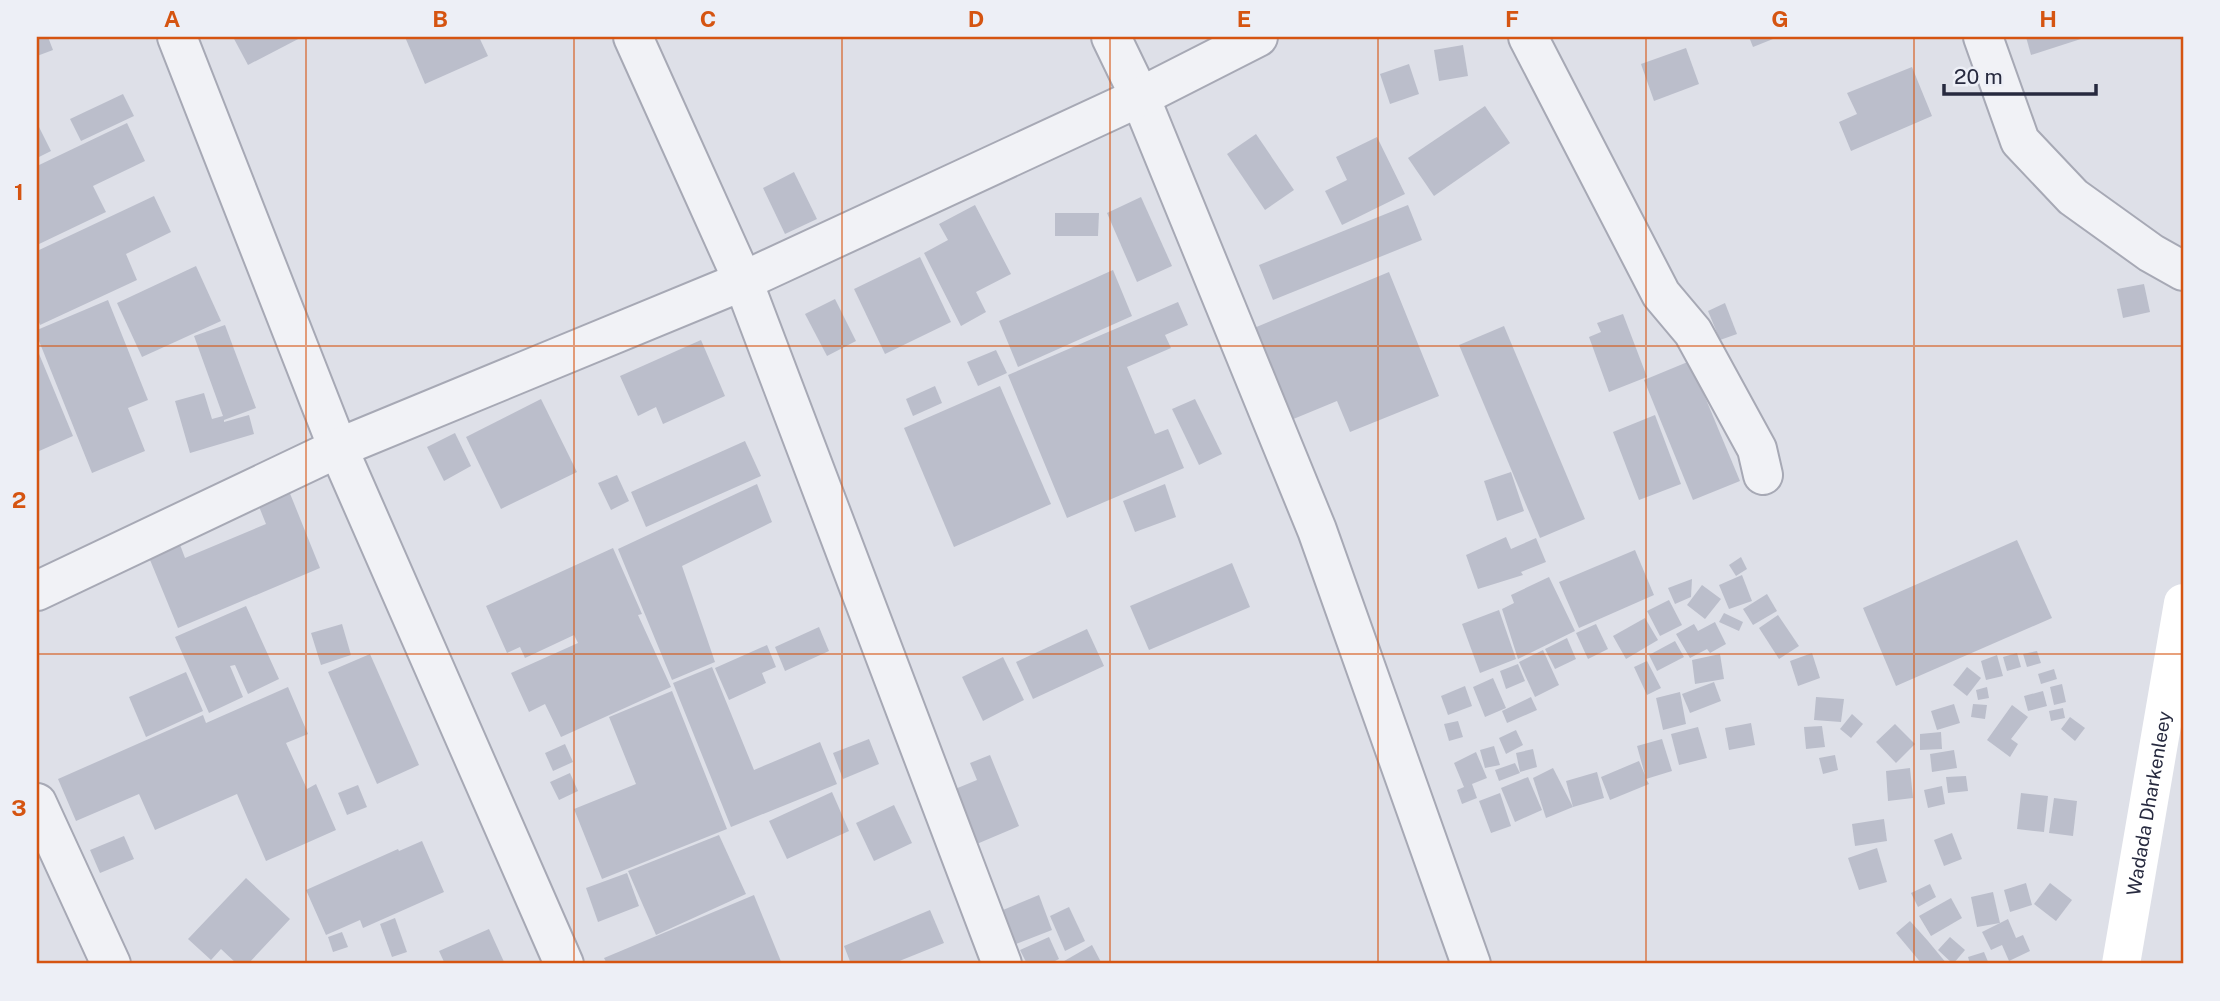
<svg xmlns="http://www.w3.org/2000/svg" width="2220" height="1001" viewBox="0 0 2220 1001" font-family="'Public Sans',sans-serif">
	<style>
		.building { fill: #bbbecb }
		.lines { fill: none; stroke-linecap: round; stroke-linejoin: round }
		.street-casing { stroke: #a7a9b5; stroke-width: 42 }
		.street { stroke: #f1f2f6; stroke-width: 38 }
		.secondary { stroke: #fff; stroke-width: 38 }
		.grid { fill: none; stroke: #d55411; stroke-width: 2; stroke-opacity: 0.55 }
		.labels { text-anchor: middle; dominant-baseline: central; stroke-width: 5; stroke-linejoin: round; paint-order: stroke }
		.street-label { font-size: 19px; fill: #272a3f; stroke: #edeff6 }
		.neatline { fill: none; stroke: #d55411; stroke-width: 2.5 }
		.grid-label { font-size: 23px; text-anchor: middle; font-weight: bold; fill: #d55411 }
	</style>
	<rect width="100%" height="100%" fill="#dee0e8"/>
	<g class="building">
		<path d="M 37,37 L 48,37 L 53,50 L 37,56 Z"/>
		<path d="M 233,37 L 302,37 L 248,65 Z"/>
		<path d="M 405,37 L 479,37 L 488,56 L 425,84 Z"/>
		<path d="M 1749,37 L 1778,37 L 1753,47 Z"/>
		<path d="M 2026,37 L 2087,37 L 2031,55 Z"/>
		<path d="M 1463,45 L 1468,76 L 1439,81 L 1434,50 Z"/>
		<path d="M 1686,48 L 1699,84 L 1654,101 L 1641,64 Z"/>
		<path d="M 1409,64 L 1419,94 L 1390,104 L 1380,74 Z"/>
		<path d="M 1912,67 L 1932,116 L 1851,151 L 1839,122 L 1857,114 L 1847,93 Z"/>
		<path d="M 123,94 L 134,116 L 81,141 L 70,119 Z"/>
		<path d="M 1485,106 L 1510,143 L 1434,196 L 1408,158 Z"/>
		<path d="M 37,123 L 51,151 L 37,158 Z"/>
		<path d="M 127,123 L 145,161 L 93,186 L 106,212 L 37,245 L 37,166 Z"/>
		<path d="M 1256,134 L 1294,190 L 1265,210 L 1227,154 Z"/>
		<path d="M 1377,137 L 1405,194 L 1342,225 L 1325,191 L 1347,180 L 1336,157 Z"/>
		<path d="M 794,172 L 817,219 L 785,234 L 763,188 Z"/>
		<path d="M 154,196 L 171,232 L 126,254 L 137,280 L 40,325 L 37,317 L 37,251 Z"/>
		<path d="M 1141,197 L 1172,266 L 1137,282 L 1107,213 Z"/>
		<path d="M 975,205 L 1011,274 L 976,292 L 986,312 L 961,326 L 924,253 L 948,240 L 939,224 Z"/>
		<path d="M 1408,205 L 1422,240 L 1273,300 L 1259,265 Z"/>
		<path d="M 1055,213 L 1099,213 L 1098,236 L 1055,236 Z"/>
		<path d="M 920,257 L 951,322 L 885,354 L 854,289 Z"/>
		<path d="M 196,266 L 221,321 L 142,357 L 117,303 Z"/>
		<path d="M 1113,270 L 1132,316 L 1018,367 L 999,321 Z"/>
		<path d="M 1389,272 L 1439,396 L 1350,432 L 1337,401 L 1291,420 L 1254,328 Z"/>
		<path d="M 2144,284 L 2150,312 L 2123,318 L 2117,289 Z"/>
		<path d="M 835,299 L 856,341 L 827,356 L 805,314 Z"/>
		<path d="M 108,300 L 148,400 L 128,408 L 145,451 L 92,473 L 37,336 L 37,330 Z"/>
		<path d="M 1178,302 L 1188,325 L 1165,335 L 1171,348 L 1127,367 L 1155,434 L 1168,429 L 1184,468 L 1067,518 L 1008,375 Z"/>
		<path d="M 1725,303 L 1737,334 L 1720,340 L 1708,311 Z"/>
		<path d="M 1623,314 L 1647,377 L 1609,392 L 1589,337 L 1601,332 L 1597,323 Z"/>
		<path d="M 225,325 L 256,408 L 224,420 L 224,422 L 249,415 L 254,434 L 190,453 L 175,401 L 204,393 L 212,419 L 223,416 L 194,336 Z"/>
		<path d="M 1504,326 L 1585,519 L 1540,538 L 1459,345 Z"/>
		<path d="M 701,340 L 725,396 L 663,424 L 656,407 L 638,416 L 620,376 Z"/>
		<path d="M 37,349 L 73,436 L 37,452 Z"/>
		<path d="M 996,350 L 1007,373 L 978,386 L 967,362 Z"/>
		<path d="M 1690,361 L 1740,481 L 1693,500 L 1644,380 Z"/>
		<path d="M 935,386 L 942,403 L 913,416 L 906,399 Z"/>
		<path d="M 1000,386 L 1051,504 L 954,547 L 904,428 Z"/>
		<path d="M 541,399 L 577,472 L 501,509 L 466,437 Z"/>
		<path d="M 1195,399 L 1222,454 L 1199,465 L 1172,409 Z"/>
		<path d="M 1655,415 L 1681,484 L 1639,500 L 1613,432 Z"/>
		<path d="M 455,433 L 471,466 L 444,481 L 427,447 Z"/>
		<path d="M 745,441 L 761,476 L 646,527 L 631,492 Z"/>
		<path d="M 1511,472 L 1524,511 L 1497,521 L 1484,481 Z"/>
		<path d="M 617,475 L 629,501 L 611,510 L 598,483 Z"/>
		<path d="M 757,484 L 772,522 L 682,566 L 715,662 L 672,680 L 618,549 Z"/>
		<path d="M 1165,484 L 1176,517 L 1135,532 L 1123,501 Z"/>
		<path d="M 289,491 L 320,568 L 178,628 L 148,555 L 179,542 L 185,558 L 266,524 L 258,504 Z"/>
		<path d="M 1506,537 L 1511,549 L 1536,538 L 1546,562 L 1521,572 L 1523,575 L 1478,589 L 1466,555 Z"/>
		<path d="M 2017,540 L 2052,618 L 1896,686 L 1863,608 Z"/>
		<path d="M 613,548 L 642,614 L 638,615 L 671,687 L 561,737 L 545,704 L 529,712 L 511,673 L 578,643 L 574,635 L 525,658 L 520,647 L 507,653 L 486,606 Z"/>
		<path d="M 1635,550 L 1654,595 L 1579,628 L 1559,582 Z"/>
		<path d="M 1741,557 L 1747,569 L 1736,576 L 1729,565 Z"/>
		<path d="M 1232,563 L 1250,607 L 1149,650 L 1130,606 Z"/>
		<path d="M 1742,575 L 1752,601 L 1729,609 L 1719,585 Z"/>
		<path d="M 1549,577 L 1575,631 L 1518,659 L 1502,609 L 1514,603 L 1511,595 Z"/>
		<path d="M 1692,579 L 1691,597 L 1675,604 L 1668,588 Z"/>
		<path d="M 1702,585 L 1721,599 L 1705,619 L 1687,605 Z"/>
		<path d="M 1767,594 L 1777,611 L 1753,625 L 1743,609 Z"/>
		<path d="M 1669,600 L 1682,625 L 1660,636 L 1647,611 Z"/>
		<path d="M 246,606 L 279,679 L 248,694 L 235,665 L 230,666 L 243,697 L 209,713 L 175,637 Z"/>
		<path d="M 1499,610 L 1516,659 L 1480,673 L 1462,624 Z"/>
		<path d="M 1724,613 L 1743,622 L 1739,631 L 1719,622 Z"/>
		<path d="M 1778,615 L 1799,646 L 1779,659 L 1759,628 Z"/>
		<path d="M 1645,618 L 1658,640 L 1626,659 L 1613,636 Z"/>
		<path d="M 1715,622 L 1726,644 L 1710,653 L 1707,649 L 1690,658 L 1676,634 L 1694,624 L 1698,631 Z"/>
		<path d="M 342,624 L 351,655 L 321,665 L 311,633 Z"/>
		<path d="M 1596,624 L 1608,649 L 1588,659 L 1576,633 Z"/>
		<path d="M 819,627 L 829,651 L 785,671 L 775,647 Z"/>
		<path d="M 1087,629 L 1104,666 L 1033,699 L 1016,662 Z"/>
		<path d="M 1567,638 L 1576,659 L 1555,669 L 1545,649 Z"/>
		<path d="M 1675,641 L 1684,657 L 1657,671 L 1649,655 Z"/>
		<path d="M 767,645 L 776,667 L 762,673 L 766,683 L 729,700 L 715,668 Z"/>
		<path d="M 1543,650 L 1559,685 L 1535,697 L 1519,662 Z"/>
		<path d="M 2037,651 L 2041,663 L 2027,667 L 2023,654 Z"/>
		<path d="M 1812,653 L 1820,678 L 1798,686 L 1790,661 Z"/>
		<path d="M 2017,653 L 2021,667 L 2007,671 L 2003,657 Z"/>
		<path d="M 370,654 L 419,765 L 377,784 L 328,672 Z"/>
		<path d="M 1720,654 L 1724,679 L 1695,684 L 1692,660 Z"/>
		<path d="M 1997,655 L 2003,676 L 1986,680 L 1981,661 Z"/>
		<path d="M 1003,657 L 1024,700 L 983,721 L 962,677 Z"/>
		<path d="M 1647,661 L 1661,688 L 1647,695 L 1634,667 Z"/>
		<path d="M 1518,664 L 1525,681 L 1506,689 L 1500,671 Z"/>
		<path d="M 712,667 L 754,770 L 820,742 L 837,784 L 731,827 L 673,683 Z"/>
		<path d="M 1967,667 L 1981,678 L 1967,696 L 1953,685 Z"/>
		<path d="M 2054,669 L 2057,679 L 2041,684 L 2038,674 Z"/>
		<path d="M 186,672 L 203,711 L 146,737 L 129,697 Z"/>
		<path d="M 1493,678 L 1506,708 L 1485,717 L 1473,687 Z"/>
		<path d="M 1714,682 L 1721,701 L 1690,713 L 1682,694 Z"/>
		<path d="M 2062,684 L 2066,702 L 2054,705 L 2050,687 Z"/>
		<path d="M 1465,686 L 1472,706 L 1448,715 L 1441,696 Z"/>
		<path d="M 288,687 L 308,734 L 286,743 L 307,789 L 316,784 L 336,830 L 266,861 L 237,794 L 155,830 L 139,794 L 76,821 L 58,779 L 203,715 L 206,723 Z"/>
		<path d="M 1987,687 L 1989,698 L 1978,700 L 1976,690 Z"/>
		<path d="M 672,691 L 727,829 L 602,879 L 574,809 L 636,784 L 609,717 Z"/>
		<path d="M 2043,691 L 2047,706 L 2028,711 L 2024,696 Z"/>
		<path d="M 1680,692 L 1686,724 L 1663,730 L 1656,698 Z"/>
		<path d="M 1531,697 L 1537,710 L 1507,723 L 1502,711 Z"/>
		<path d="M 1816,697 L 1844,699 L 1841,722 L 1814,720 Z"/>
		<path d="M 1954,704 L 1960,723 L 1937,730 L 1931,711 Z"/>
		<path d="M 1973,704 L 1987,705 L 1985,719 L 1971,717 Z"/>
		<path d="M 2012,705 L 2028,717 L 2011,739 L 2018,744 L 2010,757 L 1987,740 Z"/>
		<path d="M 2063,708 L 2065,718 L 2051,721 L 2049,711 Z"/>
		<path d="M 1852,714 L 1863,724 L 1851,738 L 1840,729 Z"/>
		<path d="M 2070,717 L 2085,728 L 2075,741 L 2061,729 Z"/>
		<path d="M 1458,721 L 1463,737 L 1449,741 L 1444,724 Z"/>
		<path d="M 1751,723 L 1755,745 L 1729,750 L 1725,728 Z"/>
		<path d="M 1895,724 L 1915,744 L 1896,763 L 1876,742 Z"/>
		<path d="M 1822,726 L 1825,747 L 1806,749 L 1804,727 Z"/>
		<path d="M 1698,727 L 1707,758 L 1679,765 L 1671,734 Z"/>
		<path d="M 1516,730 L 1523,745 L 1506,754 L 1499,738 Z"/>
		<path d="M 1941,732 L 1942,749 L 1920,750 L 1920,734 Z"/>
		<path d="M 869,739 L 879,764 L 843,779 L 833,753 Z"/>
		<path d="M 1662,739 L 1672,771 L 1646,779 L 1649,784 L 1610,800 L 1601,777 L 1639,761 L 1645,775 L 1637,746 Z"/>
		<path d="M 565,744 L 573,762 L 553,771 L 545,753 Z"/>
		<path d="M 1494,746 L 1500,765 L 1485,768 L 1480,750 Z"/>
		<path d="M 1533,749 L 1537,767 L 1520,772 L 1516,753 Z"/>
		<path d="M 1954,750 L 1957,768 L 1932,772 L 1930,754 Z"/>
		<path d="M 1476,752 L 1487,778 L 1472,784 L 1477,798 L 1462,804 L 1457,790 L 1464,787 L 1454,763 Z"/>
		<path d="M 990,755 L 1019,826 L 965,849 L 943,794 L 977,780 L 970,763 Z"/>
		<path d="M 1835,755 L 1838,770 L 1823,774 L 1819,758 Z"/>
		<path d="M 1515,763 L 1520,773 L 1499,781 L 1495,770 Z"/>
		<path d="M 1553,768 L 1573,807 L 1546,818 L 1533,778 Z"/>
		<path d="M 1910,768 L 1913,798 L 1888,801 L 1886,771 Z"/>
		<path d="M 1597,772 L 1604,798 L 1573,807 L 1566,781 Z"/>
		<path d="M 570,773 L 578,791 L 559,800 L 550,782 Z"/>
		<path d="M 1966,776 L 1968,791 L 1948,793 L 1946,777 Z"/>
		<path d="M 1528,777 L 1542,810 L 1515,822 L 1501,788 Z"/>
		<path d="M 358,785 L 367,807 L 347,815 L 338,793 Z"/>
		<path d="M 1942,786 L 1945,804 L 1928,808 L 1924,790 Z"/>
		<path d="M 832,792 L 849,831 L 787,859 L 769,821 Z"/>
		<path d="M 1500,793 L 1511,826 L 1491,833 L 1479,801 Z"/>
		<path d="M 2021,793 L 2048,796 L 2044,832 L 2017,829 Z"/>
		<path d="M 2054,798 L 2077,801 L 2073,836 L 2049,833 Z"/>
		<path d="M 894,805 L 912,843 L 874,861 L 856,823 Z"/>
		<path d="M 1884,819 L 1887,841 L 1855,846 L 1852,824 Z"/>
		<path d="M 1952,833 L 1962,859 L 1944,866 L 1934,840 Z"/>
		<path d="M 719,835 L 746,894 L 656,935 L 628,871 Z"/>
		<path d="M 124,836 L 134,859 L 100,873 L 90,850 Z"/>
		<path d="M 422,841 L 444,892 L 363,928 L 360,920 L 326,935 L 306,890 L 398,849 L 399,851 Z"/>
		<path d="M 1877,848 L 1887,882 L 1859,890 L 1848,858 Z"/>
		<path d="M 627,873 L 639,906 L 598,922 L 586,888 Z"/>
		<path d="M 246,878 L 290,919 L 248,964 L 237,964 L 221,949 L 211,960 L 188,939 Z"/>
		<path d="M 2026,883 L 2032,905 L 2010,912 L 2004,890 Z"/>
		<path d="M 2050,883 L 2072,900 L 2056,921 L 2034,904 Z"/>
		<path d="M 1930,884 L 1936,897 L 1918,907 L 1911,893 Z"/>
		<path d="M 1993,892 L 2000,923 L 1977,927 L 1971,897 Z"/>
		<path d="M 754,895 L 782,964 L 607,964 L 604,958 Z"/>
		<path d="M 1039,895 L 1052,930 L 1016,944 L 1003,910 Z"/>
		<path d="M 1951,898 L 1962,918 L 1931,936 L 1919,916 Z"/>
		<path d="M 1069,907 L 1085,941 L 1065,951 L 1050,916 Z"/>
		<path d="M 930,910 L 944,943 L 892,964 L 851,964 L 844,946 Z"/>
		<path d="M 395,918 L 407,952 L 392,957 L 380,924 Z"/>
		<path d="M 2008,919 L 2016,938 L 2023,935 L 2030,951 L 2009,961 L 2002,945 L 1991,950 L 1982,932 Z"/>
		<path d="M 1910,921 L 1928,941 L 1947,964 L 1922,964 L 1896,933 Z"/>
		<path d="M 489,929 L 505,964 L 445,964 L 439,951 Z"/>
		<path d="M 342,932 L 348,947 L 333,952 L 328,937 Z"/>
		<path d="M 1049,937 L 1059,959 L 1049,964 L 1027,964 L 1020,950 Z"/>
		<path d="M 1950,937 L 1965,950 L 1953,964 L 1938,950 Z"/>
		<path d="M 1092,945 L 1102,964 L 1059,964 Z"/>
		<path d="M 1984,952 L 1989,964 L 1970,964 L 1968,957 Z"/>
	</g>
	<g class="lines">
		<g class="street-casing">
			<g id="street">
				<path d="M 177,37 L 338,448 L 564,964"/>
				<path d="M 633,37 L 743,281 L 1002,964"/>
				<path d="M 1111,37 L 1140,97 L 1317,530 L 1471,964"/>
				<path d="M 1528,37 L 1661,294 L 1693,332 L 1757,449 L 1763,475"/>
				<path d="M 1983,37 L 2020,141 L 2073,197 L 2151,253 L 2183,271"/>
				<path d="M 37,591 L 338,448 L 743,281 L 1140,97 L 1258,37"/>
				<path d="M 37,803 L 111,964"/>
			</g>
		</g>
		<use href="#street" class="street"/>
		<path class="secondary" id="s1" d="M 2121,964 L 2183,603"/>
	</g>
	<path class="grid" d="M 306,37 L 306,964M 574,37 L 574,964M 842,37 L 842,964M 1110,37 L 1110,964M 1378,37 L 1378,964M 1646,37 L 1646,964M 1914,37 L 1914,964M 37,346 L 2183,346M 37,654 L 2183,654"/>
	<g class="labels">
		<g class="street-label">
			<text stroke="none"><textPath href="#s1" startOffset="163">Wadada Dharkenleey</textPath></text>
		</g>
	</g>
	<rect width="2220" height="1001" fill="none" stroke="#edeff6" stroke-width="77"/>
	<path d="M1944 84v10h152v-10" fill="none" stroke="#272a3f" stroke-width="3.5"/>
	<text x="1954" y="84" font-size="21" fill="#272a3f" stroke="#edeff6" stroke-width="5" paint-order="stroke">20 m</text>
	<rect x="38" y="38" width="2144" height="924" class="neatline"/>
	<g class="grid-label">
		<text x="172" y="27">A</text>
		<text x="440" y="27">B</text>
		<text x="708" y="27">C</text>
		<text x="976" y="27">D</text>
		<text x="1244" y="27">E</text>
		<text x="1512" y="27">F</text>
		<text x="1780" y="27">G</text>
		<text x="2048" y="27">H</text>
		<text x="19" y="200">1</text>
		<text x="19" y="508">2</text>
		<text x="19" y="816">3</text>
	</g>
</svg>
